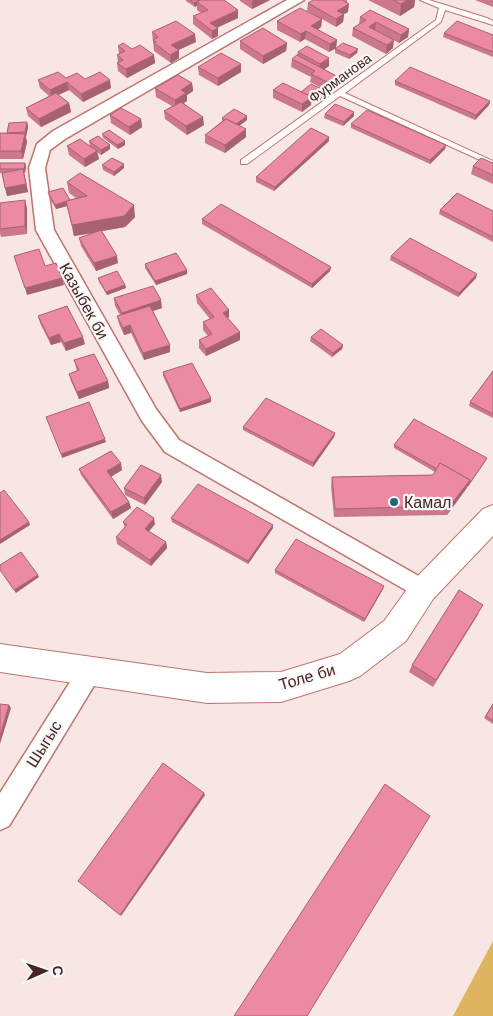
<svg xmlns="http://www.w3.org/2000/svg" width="493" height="1016" viewBox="0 0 493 1016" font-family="Helvetica,sans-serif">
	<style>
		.green { fill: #deb55e }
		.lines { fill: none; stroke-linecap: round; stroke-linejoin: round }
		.lane-casing { stroke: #c1726c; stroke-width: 2 }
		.street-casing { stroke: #c1726c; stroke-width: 3 }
		.secondary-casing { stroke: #c1726c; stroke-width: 2 }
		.lane { fill: #fff; fill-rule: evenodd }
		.street { fill: #fff; fill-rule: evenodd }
		.secondary { fill: #fff; fill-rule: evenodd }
		.wall { fill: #cc778c }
		.shaded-wall { fill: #a66172 }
		.building { fill: #ed8aa3; stroke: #a66172 }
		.poi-dot { fill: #1e6a71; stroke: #f8f8f8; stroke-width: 2 }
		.labels { text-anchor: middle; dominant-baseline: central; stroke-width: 4.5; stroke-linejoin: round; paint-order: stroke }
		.far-street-label { font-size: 14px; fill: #452422; stroke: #f8f8f8 }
		.street-label { font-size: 16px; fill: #452422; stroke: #f8f8f8 }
		.poi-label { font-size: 16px; fill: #452422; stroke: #f8f8f8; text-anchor: start }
	</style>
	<rect width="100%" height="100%" fill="#f8e6e4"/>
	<path class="green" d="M 493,941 L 493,1016 L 453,1016 Z"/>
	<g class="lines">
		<g class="lane-casing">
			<path id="lane" d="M 420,0 L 429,0 L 487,18 L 493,21 L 493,25 L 445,10 L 441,22 L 345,93 L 493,161 L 493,166 L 340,96 L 247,164 L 241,164 L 241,160 L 436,20 L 439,8 Z"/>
		</g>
		<g class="street-casing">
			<g id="street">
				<path d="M 287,0 L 304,0 L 65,139 L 50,150 L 45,168 L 54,230 L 156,409 L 179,440 L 431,583 L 434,590 L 431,597 L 423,600 L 165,452 L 142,421 L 36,230 L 29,168 L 37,144 L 53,131 Z"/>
				<path d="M 90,660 L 98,663 L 102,671 L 98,679 L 9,826 L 0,830 L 0,793 L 82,663 Z"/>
			</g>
		</g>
		<g class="secondary-casing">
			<path id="secondary" d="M 493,505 L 493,536 L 433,599 L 406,641 L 360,676 L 349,681 L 281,702 L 207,703 L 0,672 L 0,644 L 207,673 L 281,672 L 340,654 L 384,621 L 413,581 L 483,509 Z"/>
		</g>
		<use href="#lane" class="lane"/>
		<use href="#street" class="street"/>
		<use href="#secondary" class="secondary"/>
	</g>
	<g class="wall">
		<path d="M 186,0 L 224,0 L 238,10 L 238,18 L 217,28 L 218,28 L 218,36 L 212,39 L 193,24 L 193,16 L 201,13 L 197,10 L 197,6 L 195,7 L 186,1 Z"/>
		<path d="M 240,0 L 270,0 L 252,9 L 240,1 Z"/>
		<path d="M 347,0 L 348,12 L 344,14 L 343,22 L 336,27 L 322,19 L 321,27 L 318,30 L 337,40 L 336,48 L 329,52 L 305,39 L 300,42 L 277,30 L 277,21 L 320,18 L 307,11 L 308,3 Z"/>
		<path d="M 368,0 L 415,0 L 414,7 L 400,16 Z"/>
		<path d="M 475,0 L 493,0 L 493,7 Z"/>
		<path d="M 360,17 L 409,29 L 408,37 L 399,43 L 375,30 L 393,48 L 386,54 L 352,36 L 353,28 L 359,25 Z"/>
		<path d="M 152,32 L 196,42 L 178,50 L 179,58 L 171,63 L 154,51 Z"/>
		<path d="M 444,33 L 493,35 L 493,57 L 443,37 Z"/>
		<path d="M 240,41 L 287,43 L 286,51 L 263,64 L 240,49 Z"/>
		<path d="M 118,46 L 154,55 L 155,63 L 127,78 L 118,71 L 117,63 L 118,62 L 117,55 L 119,54 Z"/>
		<path d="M 335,49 L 357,53 L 349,59 L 335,53 Z"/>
		<path d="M 298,52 L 329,66 L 324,69 L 340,78 L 339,86 L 330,92 L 310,82 L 311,77 L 291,67 L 292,59 L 297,55 Z"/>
		<path d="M 198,67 L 241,72 L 218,86 L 199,75 Z"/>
		<path d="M 66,78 L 85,79 L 111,88 L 83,102 L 69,90 L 58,95 L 69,103 L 71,112 L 41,127 L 28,116 L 26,108 L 49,96 L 40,88 L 38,80 Z"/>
		<path d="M 395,81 L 490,101 L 489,105 L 475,120 L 395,85 Z"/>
		<path d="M 192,83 L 193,91 L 187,95 L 187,101 L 184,103 L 204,125 L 187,135 L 165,119 L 164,111 L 172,106 L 156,97 L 155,88 Z"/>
		<path d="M 273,90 L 301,92 L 327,91 L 326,95 L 317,103 L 311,101 L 311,105 L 302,112 L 273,98 Z"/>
		<path d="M 354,112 L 354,116 L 343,126 L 324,118 L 325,114 Z"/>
		<path d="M 110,115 L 141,119 L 142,127 L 130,135 L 111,123 Z"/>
		<path d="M 222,118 L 247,120 L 239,126 L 246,137 L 225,153 L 205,143 L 205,135 L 222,121 Z"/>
		<path d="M 27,122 L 28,127 L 26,137 L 27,142 L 23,159 L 0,159 L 0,133 L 7,133 Z"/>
		<path d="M 351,124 L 446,145 L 445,149 L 430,164 L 351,128 Z"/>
		<path d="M 102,134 L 125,145 L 118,149 L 103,138 Z"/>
		<path d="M 329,137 L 329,141 L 274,191 L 256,182 L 256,177 Z"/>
		<path d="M 89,141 L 110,145 L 110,149 L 101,155 L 97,152 L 99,159 L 85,167 L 69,155 L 67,146 L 90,145 Z"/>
		<path d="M 0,163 L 25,163 L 26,167 L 25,173 L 24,173 L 28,192 L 7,196 L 2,173 L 0,173 Z"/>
		<path d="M 493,163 L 493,184 L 471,174 L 473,166 Z"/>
		<path d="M 102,165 L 124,168 L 114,176 L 103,170 Z"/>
		<path d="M 67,182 L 135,217 L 125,227 L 102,231 L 118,263 L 96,271 L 81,246 L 79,238 L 94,233 L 74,236 L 67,206 L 56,209 L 49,197 L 48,192 L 70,200 L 76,198 L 69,193 Z"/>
		<path d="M 0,203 L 27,208 L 27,234 L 1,237 L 0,233 Z"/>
		<path d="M 440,210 L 493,211 L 493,242 L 439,214 Z"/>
		<path d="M 202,219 L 331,267 L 330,271 L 312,288 L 202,224 Z"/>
		<path d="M 391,256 L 476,278 L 458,297 L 390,260 Z"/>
		<path d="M 145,264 L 187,270 L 187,274 L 156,285 L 145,268 Z"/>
		<path d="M 98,278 L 125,285 L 126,288 L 107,295 L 99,282 Z"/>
		<path d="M 196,295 L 229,310 L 229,317 L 228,318 L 240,332 L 240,340 L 206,356 L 199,348 L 199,340 L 208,336 L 203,330 L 203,322 L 210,319 L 197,303 Z"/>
		<path d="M 114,298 L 162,308 L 153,311 L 170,345 L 170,352 L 144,360 L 131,333 L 124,335 L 119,324 L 117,316 L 120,315 L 115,306 Z"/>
		<path d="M 38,316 L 85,344 L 66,351 L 61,342 L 51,345 L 40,323 Z"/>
		<path d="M 311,337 L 343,345 L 342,349 L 332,357 L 310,341 Z"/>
		<path d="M 74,360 L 108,381 L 109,388 L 79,399 L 71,381 L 69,374 L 77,371 Z"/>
		<path d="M 493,371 L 493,418 L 469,406 L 470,402 Z"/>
		<path d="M 163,372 L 211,402 L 180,412 L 163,376 Z"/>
		<path d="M 243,427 L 335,433 L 334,437 L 313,467 L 243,430 Z"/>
		<path d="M 394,445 L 487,458 L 485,462 L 466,489 L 447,515 L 334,517 L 331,486 L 332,477 L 433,475 L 435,472 L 394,448 Z"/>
		<path d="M 79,469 L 122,470 L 111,477 L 129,502 L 131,508 L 113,519 L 81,475 Z"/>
		<path d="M 162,482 L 145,505 L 125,495 L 124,488 Z"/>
		<path d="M 171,518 L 273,528 L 248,564 L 172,522 Z"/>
		<path d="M 123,522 L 155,524 L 149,531 L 166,542 L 167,548 L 151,566 L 117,544 L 116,537 L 125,528 Z"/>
		<path d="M 275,570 L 383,589 L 364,622 L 275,573 Z"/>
		<path d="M 479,613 L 433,687 L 409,672 L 412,665 Z"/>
		<path d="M 493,703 L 493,724 L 484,718 Z"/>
	</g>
	<g class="shaded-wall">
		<path d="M 200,0 L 197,2 L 197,6 L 195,7 L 194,3 Z"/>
		<path d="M 254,0 L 270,0 L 252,9 L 252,1 Z"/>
		<path d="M 408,0 L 415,0 L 414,7 L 400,16 L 401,4 Z"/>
		<path d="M 349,4 L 348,12 L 344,14 L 343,22 L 336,27 L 337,11 Z"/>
		<path d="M 238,10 L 238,18 L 211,30 L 210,23 Z"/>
		<path d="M 322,19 L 321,27 L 310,34 L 311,26 Z"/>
		<path d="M 376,22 L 375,30 L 369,27 Z"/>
		<path d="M 218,28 L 218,36 L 212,39 L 212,31 Z"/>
		<path d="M 409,29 L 408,37 L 399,43 L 401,35 Z"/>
		<path d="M 306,31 L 305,39 L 300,42 L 301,34 Z"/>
		<path d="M 195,34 L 196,42 L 172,53 L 171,45 Z"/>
		<path d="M 337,40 L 336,48 L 329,52 L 330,44 Z"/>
		<path d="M 394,40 L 393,48 L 386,54 L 387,45 Z"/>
		<path d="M 287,43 L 286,51 L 263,64 L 263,56 Z"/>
		<path d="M 358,49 L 357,53 L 349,59 L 350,55 Z"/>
		<path d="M 179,50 L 179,58 L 171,63 L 170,55 Z"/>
		<path d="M 154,55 L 155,63 L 127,78 L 126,69 Z"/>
		<path d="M 329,58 L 329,66 L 319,73 L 320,64 Z"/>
		<path d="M 241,64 L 241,72 L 218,86 L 218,78 Z"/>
		<path d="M 340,78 L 339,86 L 330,92 L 331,84 Z"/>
		<path d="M 110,80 L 111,88 L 83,102 L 81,94 Z"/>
		<path d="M 67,82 L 69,90 L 52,98 L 50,90 Z"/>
		<path d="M 192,83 L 193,91 L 187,95 L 187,101 L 175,108 L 175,100 L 181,90 Z"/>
		<path d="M 327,91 L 326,95 L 317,103 L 317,99 Z"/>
		<path d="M 312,97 L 311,105 L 302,112 L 302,104 Z"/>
		<path d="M 490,101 L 489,105 L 475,120 L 476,115 Z"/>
		<path d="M 69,103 L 71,112 L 41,127 L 39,119 Z"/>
		<path d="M 354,112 L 354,116 L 343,126 L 344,122 Z"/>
		<path d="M 247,116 L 247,120 L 235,129 L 235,125 Z"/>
		<path d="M 203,117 L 204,125 L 187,135 L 186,126 Z"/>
		<path d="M 141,119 L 142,127 L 130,135 L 129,127 Z"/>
		<path d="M 27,122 L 28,127 L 26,137 L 25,132 Z"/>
		<path d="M 246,129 L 246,137 L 225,153 L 225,145 Z"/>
		<path d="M 25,134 L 27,142 L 23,159 L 21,151 Z"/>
		<path d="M 329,137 L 329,141 L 274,191 L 275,187 Z"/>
		<path d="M 125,141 L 125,145 L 118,149 L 117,145 Z"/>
		<path d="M 110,145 L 110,149 L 101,155 L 101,150 Z"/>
		<path d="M 446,145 L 445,149 L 430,164 L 430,160 Z"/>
		<path d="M 97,151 L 99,159 L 85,167 L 84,159 Z"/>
		<path d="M 25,163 L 26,167 L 25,173 L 24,169 Z"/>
		<path d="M 124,164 L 124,168 L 114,176 L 114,172 Z"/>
		<path d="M 23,169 L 28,192 L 7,196 L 5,188 Z"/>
		<path d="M 25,200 L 27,208 L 27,234 L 25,226 Z"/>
		<path d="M 70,201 L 71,205 L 56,209 L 55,205 Z"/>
		<path d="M 134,205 L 135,217 L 125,227 L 74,236 L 72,225 Z"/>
		<path d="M 117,256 L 118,263 L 96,271 L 94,263 Z"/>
		<path d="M 331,267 L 330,271 L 312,288 L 312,284 Z"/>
		<path d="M 187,270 L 187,274 L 156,285 L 155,281 Z"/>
		<path d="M 477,274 L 476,278 L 458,297 L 459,293 Z"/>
		<path d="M 62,278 L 64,285 L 27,295 L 25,288 Z"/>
		<path d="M 125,285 L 126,288 L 107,295 L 106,292 Z"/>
		<path d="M 161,300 L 162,308 L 123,321 L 122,313 Z"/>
		<path d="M 229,310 L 229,317 L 224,320 L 223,313 Z"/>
		<path d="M 130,325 L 131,333 L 124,335 L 123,328 Z"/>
		<path d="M 240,332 L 240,340 L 206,356 L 206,349 Z"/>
		<path d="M 59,334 L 61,342 L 51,345 L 49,338 Z"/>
		<path d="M 83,337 L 85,344 L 66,351 L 64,343 Z"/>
		<path d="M 170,345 L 170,352 L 144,360 L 143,353 Z"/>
		<path d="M 343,345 L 342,349 L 332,357 L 333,353 Z"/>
		<path d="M 108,381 L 109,388 L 79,399 L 77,392 Z"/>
		<path d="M 211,398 L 211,402 L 180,412 L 180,409 Z"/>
		<path d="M 335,433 L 334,437 L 313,467 L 313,463 Z"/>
		<path d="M 105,439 L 106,442 L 62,458 L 61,454 Z"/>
		<path d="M 121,463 L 122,470 L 108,478 L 107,471 Z"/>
		<path d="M 161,475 L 162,482 L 145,505 L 144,498 Z"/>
		<path d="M 470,480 L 466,489 L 447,515 L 450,506 Z"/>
		<path d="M 129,502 L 131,508 L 113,519 L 111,512 Z"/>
		<path d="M 154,518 L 155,524 L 146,535 L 145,529 Z"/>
		<path d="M 29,522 L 30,525 L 0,544 L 0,540 Z"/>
		<path d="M 273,525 L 273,528 L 248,564 L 248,561 Z"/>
		<path d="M 166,542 L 167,548 L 151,566 L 150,560 Z"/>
		<path d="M 38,575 L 39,577 L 16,593 L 14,590 Z"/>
		<path d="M 384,586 L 383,589 L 364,622 L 365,619 Z"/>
		<path d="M 9,705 L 11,708 L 0,744 L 0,736 Z"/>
		<path d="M 204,793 L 205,795 L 121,916 L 120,915 Z"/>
	</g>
	<g class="building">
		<path d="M 190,0 L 200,0 L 194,3 Z"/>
		<path d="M 200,0 L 224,0 L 238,10 L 210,23 L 218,28 L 212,31 L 193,16 L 208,10 L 197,2 Z"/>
		<path d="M 313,0 L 342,0 L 349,4 L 337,11 L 344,14 L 336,19 L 308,3 Z"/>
		<path d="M 393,0 L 408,0 L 401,4 Z"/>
		<path d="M 300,8 L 322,19 L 311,26 L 337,40 L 330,44 L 306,31 L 301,34 L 277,21 Z"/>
		<path d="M 370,10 L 409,29 L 401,35 L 376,22 L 369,27 L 394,40 L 387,45 L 353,28 L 366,20 L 360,17 Z"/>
		<path d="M 176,21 L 195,34 L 171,45 L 179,50 L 170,55 L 154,43 L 156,42 L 153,40 L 158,37 L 152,32 Z"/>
		<path d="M 457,21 L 493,35 L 493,52 L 444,33 Z"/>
		<path d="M 263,28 L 287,43 L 263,56 L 240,41 Z"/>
		<path d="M 123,43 L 132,49 L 140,45 L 154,55 L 126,69 L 117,63 L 123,60 L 117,55 L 125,51 L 118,46 Z"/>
		<path d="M 343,43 L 358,49 L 350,55 L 335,49 Z"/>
		<path d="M 307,46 L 329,58 L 320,64 L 298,52 Z"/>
		<path d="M 221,53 L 241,64 L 218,78 L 198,67 Z"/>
		<path d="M 297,55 L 340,78 L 331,84 L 311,74 L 315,71 L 292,59 Z"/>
		<path d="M 410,67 L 490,101 L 476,115 L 395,81 Z"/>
		<path d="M 58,72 L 66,78 L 77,73 L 85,79 L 100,72 L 110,80 L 81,94 L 67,82 L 50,90 L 38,80 Z"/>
		<path d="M 178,75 L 192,83 L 181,90 L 186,93 L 175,100 L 155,88 Z"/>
		<path d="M 283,83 L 312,97 L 302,104 L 273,90 Z"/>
		<path d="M 311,84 L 327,91 L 317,99 L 301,92 Z"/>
		<path d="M 56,93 L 69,103 L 39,119 L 26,108 Z"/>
		<path d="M 181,102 L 203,117 L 186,126 L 164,111 Z"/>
		<path d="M 335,104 L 354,112 L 344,122 L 325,114 Z"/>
		<path d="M 121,108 L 141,119 L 129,127 L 110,115 Z"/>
		<path d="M 234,109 L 247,116 L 236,124 L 226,119 L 225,120 L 222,118 Z"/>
		<path d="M 367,110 L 446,145 L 430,160 L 351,124 Z"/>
		<path d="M 226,119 L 246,129 L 225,145 L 205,135 Z"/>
		<path d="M 27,122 L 25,132 L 7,133 L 9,123 Z"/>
		<path d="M 311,128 L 329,137 L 275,187 L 256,177 Z"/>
		<path d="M 109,130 L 125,141 L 117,145 L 102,134 Z"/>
		<path d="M 0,133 L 25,134 L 21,151 L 0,151 Z"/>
		<path d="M 98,136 L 110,145 L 101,150 L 89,141 Z"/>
		<path d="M 80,139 L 97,151 L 84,159 L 67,146 Z"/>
		<path d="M 112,158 L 124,164 L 114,172 L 102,165 Z"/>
		<path d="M 481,158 L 493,163 L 493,175 L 473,166 Z"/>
		<path d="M 0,163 L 25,163 L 24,169 L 0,169 Z"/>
		<path d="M 23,169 L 26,184 L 5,188 L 2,173 Z"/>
		<path d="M 80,173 L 134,205 L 124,216 L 72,225 L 66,201 L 87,196 L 67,182 Z"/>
		<path d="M 63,188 L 70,200 L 55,205 L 48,192 Z"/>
		<path d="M 457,193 L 493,211 L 493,237 L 440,210 Z"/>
		<path d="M 25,200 L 25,226 L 0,229 L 0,203 Z"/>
		<path d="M 221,204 L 331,267 L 312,284 L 202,219 Z"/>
		<path d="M 101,230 L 117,256 L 94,263 L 79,238 Z"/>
		<path d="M 410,238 L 477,274 L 459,293 L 391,256 Z"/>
		<path d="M 39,249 L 45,266 L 56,263 L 62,278 L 25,288 L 14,256 Z"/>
		<path d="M 176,253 L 187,270 L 155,281 L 145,264 Z"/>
		<path d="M 117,271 L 125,285 L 106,292 L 98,278 Z"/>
		<path d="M 153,286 L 161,300 L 122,313 L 114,298 Z"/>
		<path d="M 211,288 L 229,310 L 223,313 L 240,332 L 206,349 L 199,340 L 212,334 L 203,322 L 214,317 L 196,295 Z"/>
		<path d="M 67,306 L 83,337 L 64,343 L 59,334 L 49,338 L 38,316 Z"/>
		<path d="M 150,306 L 170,345 L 143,353 L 130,325 L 123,328 L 117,316 Z"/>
		<path d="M 321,329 L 343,345 L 333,353 L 311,337 Z"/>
		<path d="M 94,354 L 108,381 L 77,392 L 69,374 L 79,370 L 74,360 Z"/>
		<path d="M 192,363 L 211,398 L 180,409 L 163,372 Z"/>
		<path d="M 493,371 L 493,414 L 470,402 Z"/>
		<path d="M 266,398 L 335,433 L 313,463 L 243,427 Z"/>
		<path d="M 89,402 L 105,439 L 61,454 L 46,417 Z"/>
		<path d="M 414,419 L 487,458 L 468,486 L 470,480 L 440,463 L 437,469 L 394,445 Z"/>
		<path d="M 111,451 L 121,463 L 107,471 L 129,502 L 111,512 L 79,469 Z"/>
		<path d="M 440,463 L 470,480 L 450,506 L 335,509 L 332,477 L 433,475 Z"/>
		<path d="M 141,465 L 161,475 L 144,498 L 124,488 Z"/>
		<path d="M 198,484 L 273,525 L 248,561 L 171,518 Z"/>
		<path d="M 4,490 L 29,522 L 0,540 L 0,493 Z"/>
		<path d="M 137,507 L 154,518 L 145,529 L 166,542 L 150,560 L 116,537 L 127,525 L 123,522 Z"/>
		<path d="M 296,539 L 384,586 L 365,619 L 275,570 Z"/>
		<path d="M 21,552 L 38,575 L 14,590 L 0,570 L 0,565 Z"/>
		<path d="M 459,590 L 483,605 L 436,680 L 412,665 Z"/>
		<path d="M 0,704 L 9,705 L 0,736 Z"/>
		<path d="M 493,704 L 493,721 L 486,716 Z"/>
		<path d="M 163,763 L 204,793 L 120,915 L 78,881 Z"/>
		<path d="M 385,784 L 430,816 L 307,1016 L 234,1016 Z"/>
	</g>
	<circle class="poi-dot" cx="394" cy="502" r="5"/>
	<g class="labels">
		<g class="far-street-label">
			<text transform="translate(340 78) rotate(-36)">Фурманова</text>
		</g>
		<g class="street-label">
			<text transform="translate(84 301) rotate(61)">Казыбек би</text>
			<text transform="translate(307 677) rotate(-16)">Толе би</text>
			<text transform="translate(44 744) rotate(-58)">Шыгыс</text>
		</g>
		<g class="poi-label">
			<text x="404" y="502">Камал</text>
		</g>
	</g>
	<g transform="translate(45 971) rotate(88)" stroke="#f8f8f8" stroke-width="4" paint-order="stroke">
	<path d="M0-4L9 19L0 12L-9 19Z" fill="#452422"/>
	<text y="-8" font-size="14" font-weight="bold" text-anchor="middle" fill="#452422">С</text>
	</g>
</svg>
